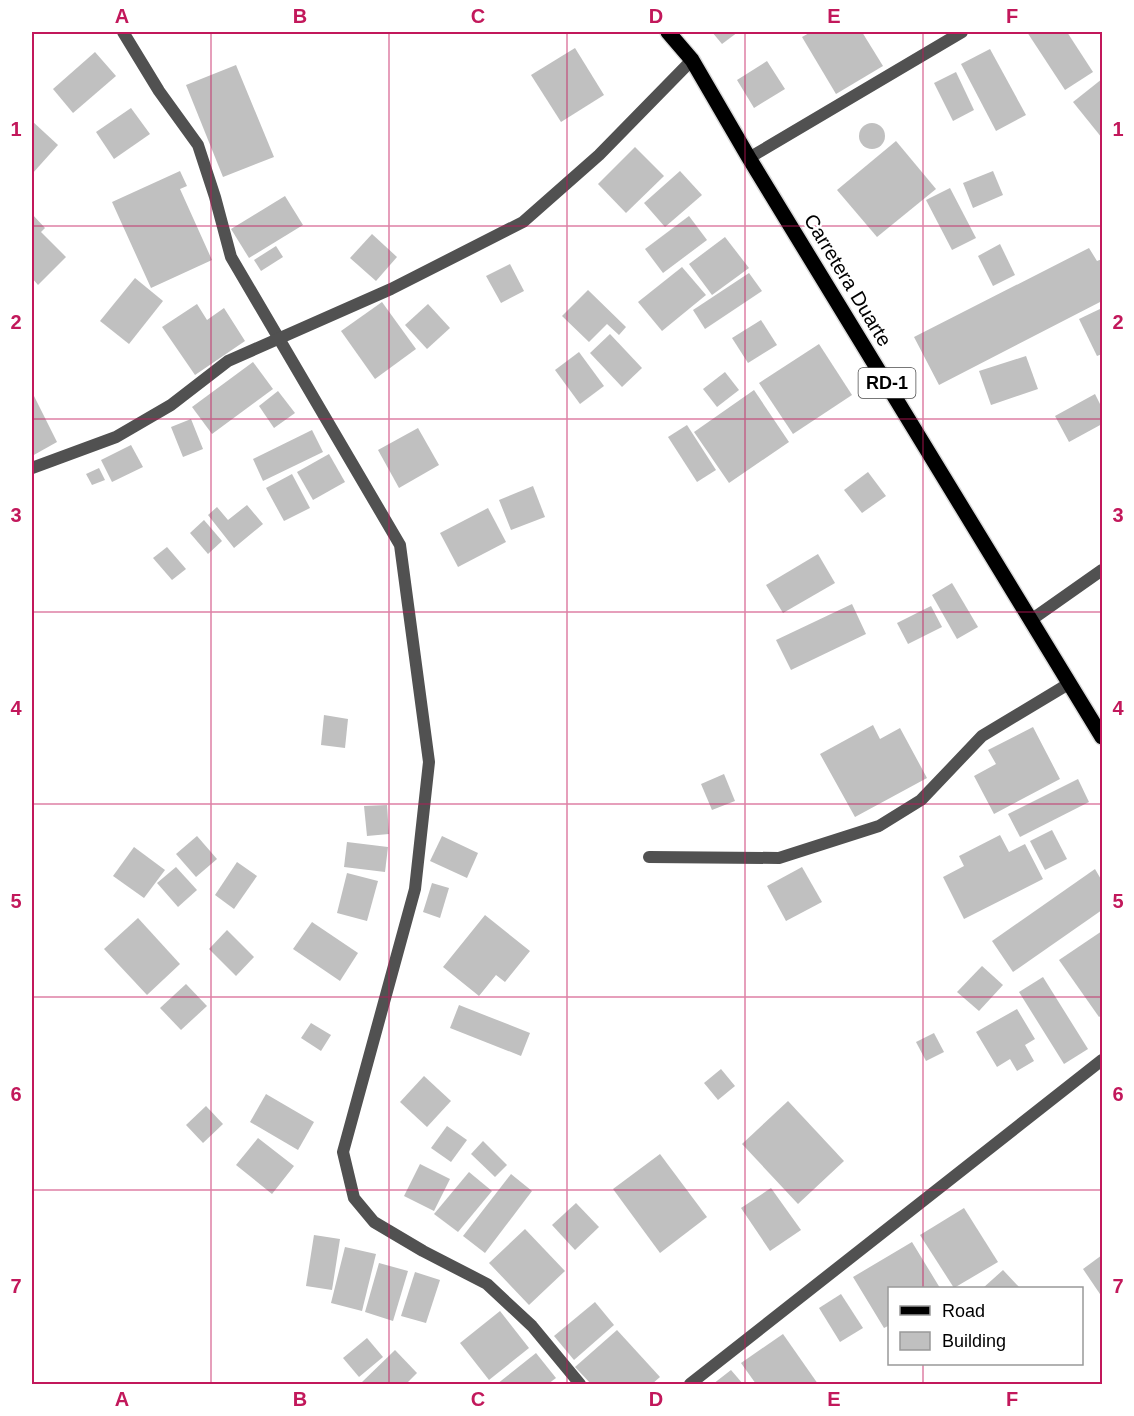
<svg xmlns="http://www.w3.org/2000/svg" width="1134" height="1416" viewBox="0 0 1134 1416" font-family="Arial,sans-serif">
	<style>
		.building { fill: #c0c0c0 }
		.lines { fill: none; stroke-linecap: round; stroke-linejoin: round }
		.primary-casing { stroke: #dbdbdb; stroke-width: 18 }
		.street { stroke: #515151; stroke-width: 12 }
		.primary { stroke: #000; stroke-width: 15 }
		.grid { fill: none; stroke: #c2185b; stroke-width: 1.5; stroke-opacity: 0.55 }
		.labels { text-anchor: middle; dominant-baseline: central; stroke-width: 4.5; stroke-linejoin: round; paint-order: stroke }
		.shield { fill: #fff; stroke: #4c4c4c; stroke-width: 1.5 }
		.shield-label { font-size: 18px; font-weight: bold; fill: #000 }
		.street-label { font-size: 20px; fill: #000; stroke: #fff }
		.neatline { fill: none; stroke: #c2185b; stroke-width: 2 }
		.grid-label { font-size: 20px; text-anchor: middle; font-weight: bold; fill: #c2185b }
	</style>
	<rect width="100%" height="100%" fill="#fff"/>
	<g class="building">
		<path d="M 712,32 L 738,32 L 722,44 Z"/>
		<path d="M 811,32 L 862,32 L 883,66 L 836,94 L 802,37 Z"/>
		<path d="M 1027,32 L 1067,32 L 1093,72 L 1065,90 Z"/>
		<path d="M 575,48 L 604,95 L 561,122 L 531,75 Z"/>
		<path d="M 990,49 L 1026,115 L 996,131 L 961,64 Z"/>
		<path d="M 95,52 L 116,76 L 73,113 L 53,89 Z"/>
		<path d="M 767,61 L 785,89 L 754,108 L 737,80 Z"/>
		<path d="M 236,65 L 274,157 L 223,177 L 186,85 Z"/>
		<path d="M 956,72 L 974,110 L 953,121 L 934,83 Z"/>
		<path d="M 1102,79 L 1102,138 L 1073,102 Z"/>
		<path d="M 131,108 L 150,134 L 114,159 L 96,132 Z"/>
		<path d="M 32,121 L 58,145 L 32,174 Z"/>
		<circle cx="872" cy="136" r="13"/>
		<path d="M 896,141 L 936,189 L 877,237 L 837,190 Z"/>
		<path d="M 635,147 L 664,176 L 626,213 L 598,184 Z"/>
		<path d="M 180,171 L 187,186 L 180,189 L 212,260 L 151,288 L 112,202 Z"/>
		<path d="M 680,171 L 702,195 L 665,227 L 644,203 Z"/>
		<path d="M 993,171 L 1003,195 L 973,208 L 963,183 Z"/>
		<path d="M 950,188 L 976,238 L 952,250 L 926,200 Z"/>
		<path d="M 285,196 L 303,225 L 249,258 L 231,229 Z"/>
		<path d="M 32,214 L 45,228 L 41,232 L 66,257 L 38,285 L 32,278 Z"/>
		<path d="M 689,216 L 707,240 L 663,273 L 645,249 Z"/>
		<path d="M 372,234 L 397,257 L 376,281 L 350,258 Z"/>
		<path d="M 725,237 L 749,268 L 712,295 L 689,264 Z"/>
		<path d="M 1000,244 L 1015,275 L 993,286 L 978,256 Z"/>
		<path d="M 276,246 L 283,257 L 261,271 L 254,260 Z"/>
		<path d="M 1089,248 L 1097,261 L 1102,259 L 1102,301 L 939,385 L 914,337 Z"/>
		<path d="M 510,264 L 524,291 L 501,303 L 486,276 Z"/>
		<path d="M 682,267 L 706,295 L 662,331 L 638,302 Z"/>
		<path d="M 749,273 L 762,291 L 705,329 L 693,310 Z"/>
		<path d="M 135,278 L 163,301 L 129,344 L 100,321 Z"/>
		<path d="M 588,290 L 626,327 L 619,335 L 607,324 L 589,342 L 562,316 Z"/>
		<path d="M 382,302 L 416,349 L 375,379 L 341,331 Z"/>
		<path d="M 197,304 L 207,320 L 224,308 L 245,341 L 195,375 L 162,327 Z"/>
		<path d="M 428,304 L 450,328 L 427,349 L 405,325 Z"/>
		<path d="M 1102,308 L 1102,354 L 1097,356 L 1079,319 Z"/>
		<path d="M 761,320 L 777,345 L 748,363 L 732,338 Z"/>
		<path d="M 610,334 L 642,368 L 622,387 L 590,353 Z"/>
		<path d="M 819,344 L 852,395 L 793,434 L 759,383 Z"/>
		<path d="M 579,352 L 604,386 L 580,404 L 555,370 Z"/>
		<path d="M 1026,356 L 1038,389 L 991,405 L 979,371 Z"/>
		<path d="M 253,362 L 273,389 L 212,434 L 192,407 Z"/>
		<path d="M 725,372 L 739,390 L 717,407 L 703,389 Z"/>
		<path d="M 754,390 L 789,442 L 729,483 L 694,432 Z"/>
		<path d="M 278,391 L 295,413 L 274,428 L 259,406 Z"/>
		<path d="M 32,392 L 57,442 L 32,456 Z"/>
		<path d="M 1095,394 L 1102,408 L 1102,424 L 1069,442 L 1055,416 Z"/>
		<path d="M 191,419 L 203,449 L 183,457 L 171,427 Z"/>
		<path d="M 687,425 L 716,470 L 697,482 L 668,437 Z"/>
		<path d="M 418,428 L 439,465 L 399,488 L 378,450 Z"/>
		<path d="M 312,430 L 323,452 L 263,481 L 253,459 Z"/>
		<path d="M 131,445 L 143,467 L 112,482 L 101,460 Z"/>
		<path d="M 329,454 L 345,482 L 313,500 L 297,472 Z"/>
		<path d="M 99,468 L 105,480 L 92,485 L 86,474 Z"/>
		<path d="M 868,472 L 886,496 L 862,513 L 844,490 Z"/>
		<path d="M 292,474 L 310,508 L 284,521 L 266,488 Z"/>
		<path d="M 533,486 L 545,517 L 511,530 L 499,500 Z"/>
		<path d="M 247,505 L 263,524 L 234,548 L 208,515 L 217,507 L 228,520 Z"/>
		<path d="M 488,508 L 506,542 L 458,567 L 440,533 Z"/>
		<path d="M 204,520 L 222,541 L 208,554 L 190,533 Z"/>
		<path d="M 167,547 L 186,569 L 172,580 L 153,558 Z"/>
		<path d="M 818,554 L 835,583 L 783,613 L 766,585 Z"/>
		<path d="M 952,583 L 978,627 L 957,639 L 932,595 Z"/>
		<path d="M 852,604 L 866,634 L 791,670 L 776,640 Z"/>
		<path d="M 931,606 L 942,627 L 908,644 L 897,623 Z"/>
		<path d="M 324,715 L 348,719 L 345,748 L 321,745 Z"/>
		<path d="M 873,725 L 880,739 L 900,728 L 927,778 L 855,817 L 820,754 Z"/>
		<path d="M 1033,727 L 1060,779 L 994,814 L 974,776 L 996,764 L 988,750 Z"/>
		<path d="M 724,774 L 735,801 L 712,810 L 701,784 Z"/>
		<path d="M 1078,779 L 1089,802 L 1020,837 L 1008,814 Z"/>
		<path d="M 387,805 L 389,834 L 367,836 L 364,806 Z"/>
		<path d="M 1052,830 L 1067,859 L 1045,870 L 1030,841 Z"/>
		<path d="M 1000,835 L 1009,852 L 1025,844 L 1043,879 L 964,919 L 943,877 L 964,866 L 959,856 Z"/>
		<path d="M 197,836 L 217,859 L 196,877 L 176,854 Z"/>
		<path d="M 442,836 L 478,853 L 467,878 L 430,861 Z"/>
		<path d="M 347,842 L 388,847 L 385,872 L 344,867 Z"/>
		<path d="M 134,847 L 165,870 L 144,898 L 113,876 Z"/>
		<path d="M 237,862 L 257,876 L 234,909 L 215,895 Z"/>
		<path d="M 176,867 L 197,890 L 178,907 L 157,883 Z"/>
		<path d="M 802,867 L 822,902 L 786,921 L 767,886 Z"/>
		<path d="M 1095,869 L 1102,881 L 1102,910 L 1013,972 L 992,941 Z"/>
		<path d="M 347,873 L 378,881 L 367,921 L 337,913 Z"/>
		<path d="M 432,883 L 449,888 L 440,918 L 423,912 Z"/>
		<path d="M 485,915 L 530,951 L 505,982 L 496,975 L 479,996 L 443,967 Z"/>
		<path d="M 138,918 L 180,964 L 147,995 L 104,949 Z"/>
		<path d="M 312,922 L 358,953 L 340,981 L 293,949 Z"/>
		<path d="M 227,930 L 254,957 L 236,976 L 209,949 Z"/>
		<path d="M 1102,931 L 1102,1015 L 1099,1017 L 1059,960 Z"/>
		<path d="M 982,966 L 1003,985 L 979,1011 L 957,992 Z"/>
		<path d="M 1043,977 L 1088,1049 L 1064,1064 L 1019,992 Z"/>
		<path d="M 186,984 L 207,1006 L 181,1030 L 160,1008 Z"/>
		<path d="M 459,1005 L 530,1033 L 521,1056 L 450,1028 Z"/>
		<path d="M 1017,1009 L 1035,1039 L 1025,1045 L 1034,1061 L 1017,1071 L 1010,1059 L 997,1067 L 976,1032 Z"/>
		<path d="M 311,1023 L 331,1035 L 321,1051 L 301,1038 Z"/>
		<path d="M 934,1033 L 944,1052 L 926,1061 L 916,1042 Z"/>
		<path d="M 721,1069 L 735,1086 L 718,1100 L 704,1083 Z"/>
		<path d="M 424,1076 L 451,1101 L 427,1127 L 400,1102 Z"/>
		<path d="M 266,1094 L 314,1122 L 298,1150 L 250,1122 Z"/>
		<path d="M 788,1101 L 844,1161 L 798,1204 L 742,1144 Z"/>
		<path d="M 206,1106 L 223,1124 L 203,1143 L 186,1125 Z"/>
		<path d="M 447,1126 L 467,1140 L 451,1162 L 431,1148 Z"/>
		<path d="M 258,1138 L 294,1166 L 272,1194 L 236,1165 Z"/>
		<path d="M 483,1141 L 507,1165 L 495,1177 L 471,1154 Z"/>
		<path d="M 660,1154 L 707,1217 L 660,1253 L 613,1189 Z"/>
		<path d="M 420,1164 L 450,1179 L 434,1211 L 404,1196 Z"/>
		<path d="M 469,1172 L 492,1191 L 458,1232 L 434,1214 Z"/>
		<path d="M 511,1174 L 532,1191 L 485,1253 L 463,1236 Z"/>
		<path d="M 771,1188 L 801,1230 L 770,1251 L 741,1208 Z"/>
		<path d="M 576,1203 L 599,1227 L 575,1250 L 552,1225 Z"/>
		<path d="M 964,1208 L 998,1262 L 954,1288 L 920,1235 Z"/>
		<path d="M 525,1229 L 565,1271 L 529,1305 L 489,1263 Z"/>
		<path d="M 314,1235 L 340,1239 L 332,1290 L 306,1286 Z"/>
		<path d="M 912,1242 L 940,1288 L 890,1288 L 890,1325 L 884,1328 L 853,1277 Z"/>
		<path d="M 345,1247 L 376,1254 L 362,1311 L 331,1303 Z"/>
		<path d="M 1102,1255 L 1102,1297 L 1083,1269 Z"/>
		<path d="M 379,1263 L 408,1271 L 393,1321 L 365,1312 Z"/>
		<path d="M 1003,1270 L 1020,1288 L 983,1288 Z"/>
		<path d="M 415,1272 L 440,1280 L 426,1323 L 401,1316 Z"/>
		<path d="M 841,1294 L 863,1328 L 840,1342 L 819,1308 Z"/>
		<path d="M 595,1302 L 614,1325 L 574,1360 L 554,1336 Z"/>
		<path d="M 500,1311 L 529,1348 L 489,1380 L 460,1343 Z"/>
		<path d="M 617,1330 L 660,1377 L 652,1384 L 591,1384 L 575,1367 Z"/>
		<path d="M 783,1334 L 818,1384 L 756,1384 L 741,1363 Z"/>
		<path d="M 367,1338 L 383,1357 L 359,1377 L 343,1358 Z"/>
		<path d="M 395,1350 L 417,1373 L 406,1384 L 360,1384 Z"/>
		<path d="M 536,1353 L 556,1378 L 548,1384 L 497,1384 Z"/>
		<path d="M 731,1370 L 743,1384 L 713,1384 Z"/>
	</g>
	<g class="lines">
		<g class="primary-casing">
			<path id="primary" d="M 668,32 L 692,60 L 749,158 L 1102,737"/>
		</g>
		<g class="street">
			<path d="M 123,32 L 159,91 L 198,145 L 215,197 L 231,257 L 400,545 L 429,762 L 415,889 L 343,1152 L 354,1198 L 374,1222 L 423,1251 L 487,1284 L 532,1326 L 580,1384"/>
			<path d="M 749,158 L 962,32"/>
			<path d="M 32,468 L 116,437 L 171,405 L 228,361 L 391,289 L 523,222 L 599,155 L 692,60"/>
			<path d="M 1031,620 L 1102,570"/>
			<path d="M 649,857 L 779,858 L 879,826 L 921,800 L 982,736 L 1070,683"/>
			<path d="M 690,1384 L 1102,1060"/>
		</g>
		<use href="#primary" class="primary"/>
	</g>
	<path class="grid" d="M 211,32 L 211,1384M 389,32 L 389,1384M 567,32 L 567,1384M 745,32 L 745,1384M 923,32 L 923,1288M 32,226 L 1102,226M 32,419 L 1102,419M 32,612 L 1102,612M 32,804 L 1102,804M 32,997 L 1102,997M 32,1190 L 1102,1190M 923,1364 L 923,1384"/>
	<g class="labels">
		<rect class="shield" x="858.5" y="368" width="57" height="30" rx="4.5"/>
		<g class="shield-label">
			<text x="887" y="383">RD-1</text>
		</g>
		<g class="street-label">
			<text transform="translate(848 280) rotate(59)">Carretera Duarte</text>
		</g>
	</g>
	<rect width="1134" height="1416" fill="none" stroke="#ffffff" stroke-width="66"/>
	<rect x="888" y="1287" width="195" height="78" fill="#ffffff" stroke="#999999" stroke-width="1.5"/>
	<rect x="900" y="1306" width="30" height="9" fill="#000000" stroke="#999999" stroke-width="1.5"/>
	<text x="942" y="1317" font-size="18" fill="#000000">Road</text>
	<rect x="900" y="1332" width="30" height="18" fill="#c0c0c0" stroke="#999999" stroke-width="1.5"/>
	<text x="942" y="1347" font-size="18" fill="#000000">Building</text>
	<rect x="33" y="33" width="1068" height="1350" class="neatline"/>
	<g class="grid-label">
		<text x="122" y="23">A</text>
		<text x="300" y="23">B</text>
		<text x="478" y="23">C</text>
		<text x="656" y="23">D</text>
		<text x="834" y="23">E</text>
		<text x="1012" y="23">F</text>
		<text x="16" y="136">1</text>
		<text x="1118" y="136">1</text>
		<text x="16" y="329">2</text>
		<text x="1118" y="329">2</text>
		<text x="16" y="522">3</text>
		<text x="1118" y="522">3</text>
		<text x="16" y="715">4</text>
		<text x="1118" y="715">4</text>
		<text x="16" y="908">5</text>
		<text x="1118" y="908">5</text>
		<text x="16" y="1101">6</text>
		<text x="1118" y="1101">6</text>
		<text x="16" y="1293">7</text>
		<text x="1118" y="1293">7</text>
		<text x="122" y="1406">A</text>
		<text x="300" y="1406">B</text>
		<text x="478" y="1406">C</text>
		<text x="656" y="1406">D</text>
		<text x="834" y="1406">E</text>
		<text x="1012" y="1406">F</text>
	</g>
</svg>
